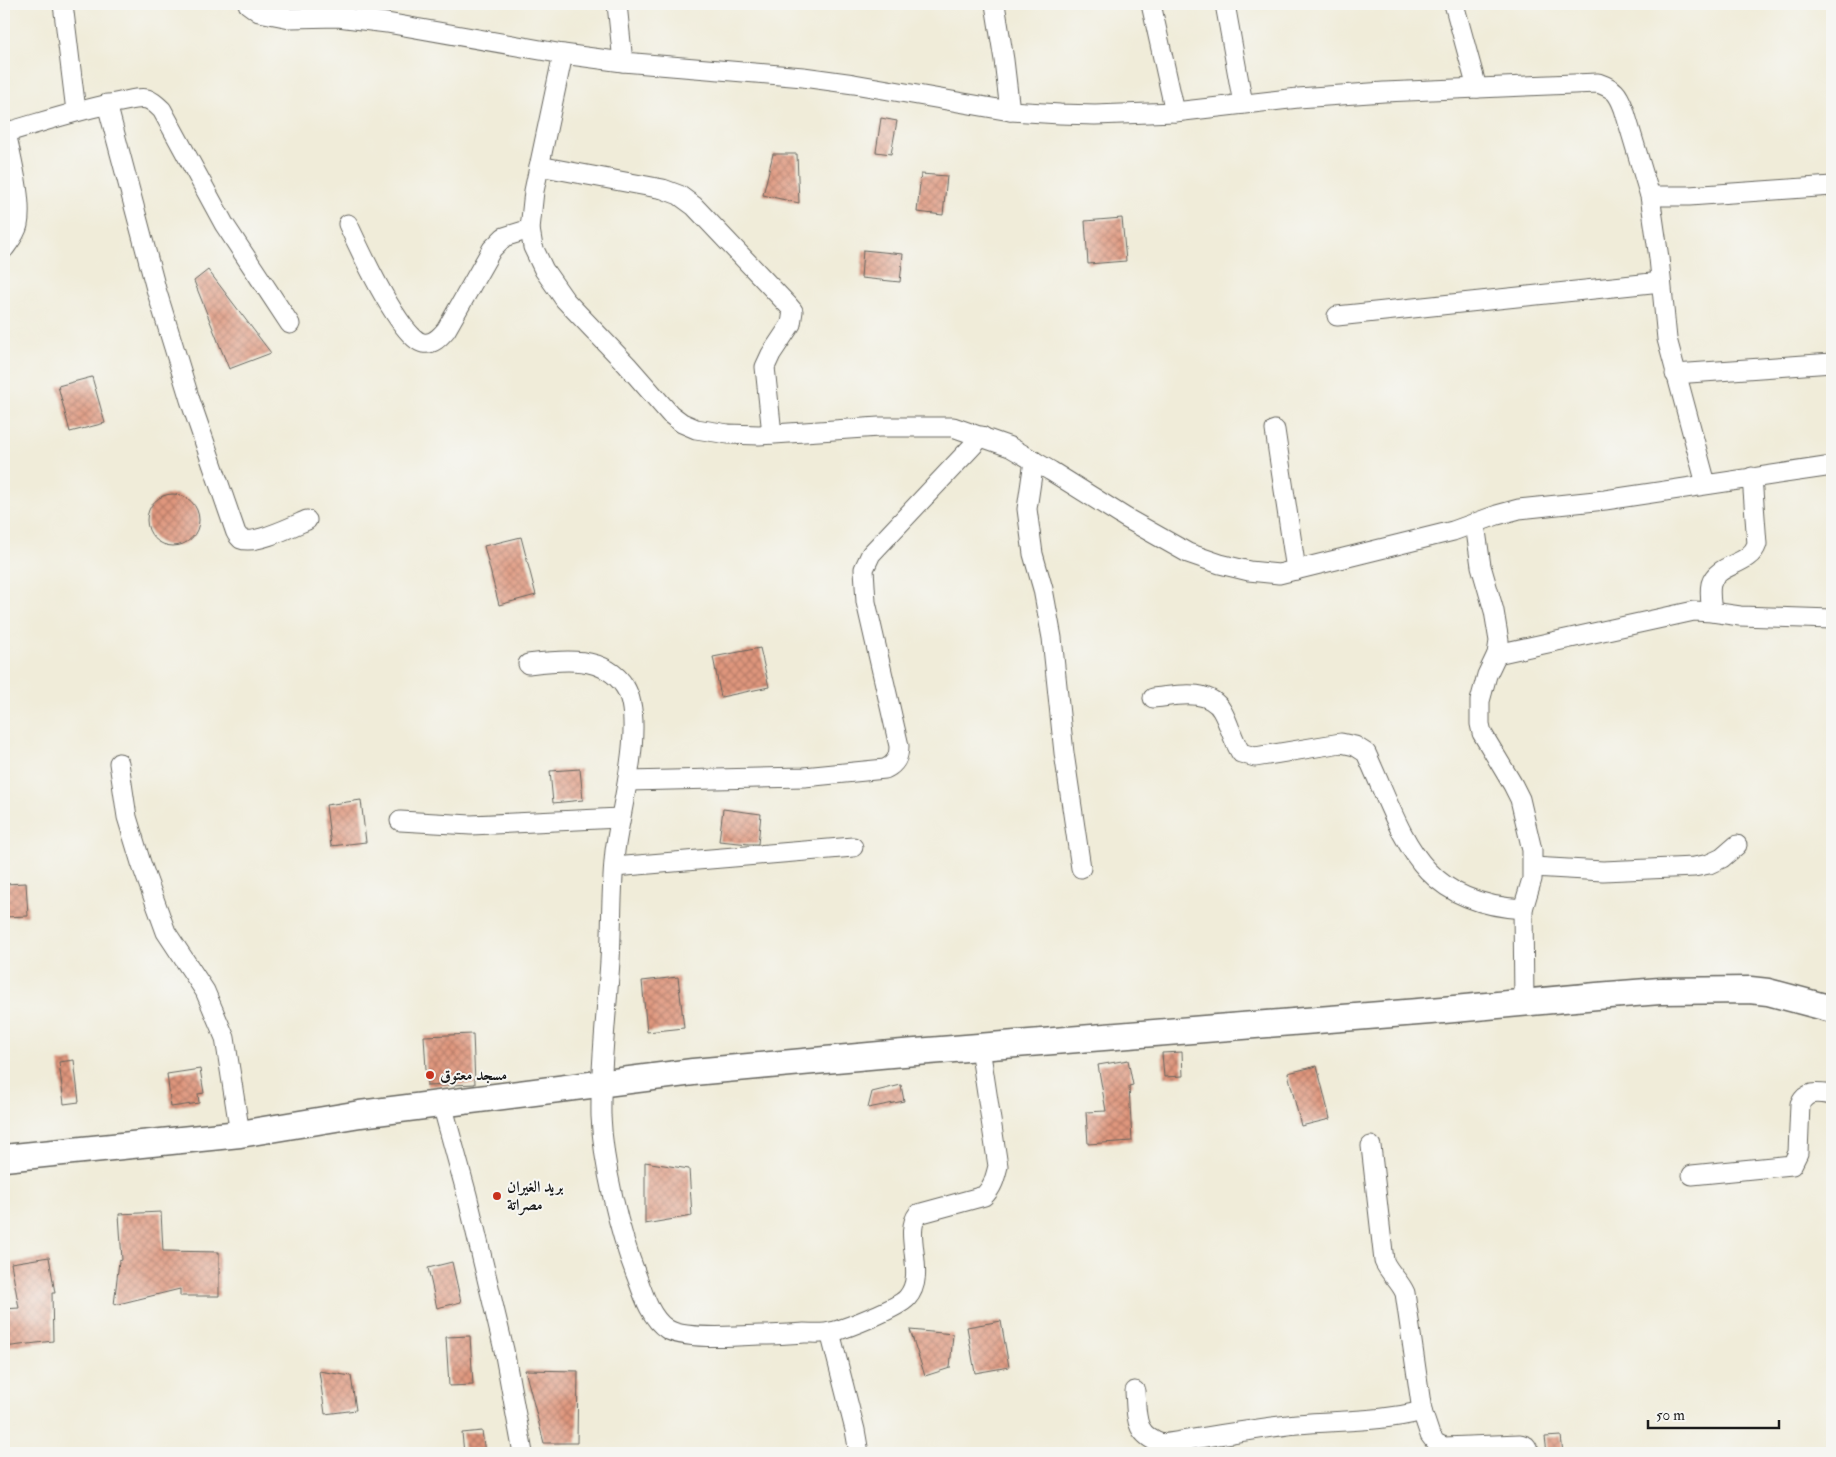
<svg xmlns="http://www.w3.org/2000/svg" width="1836" height="1457" viewBox="0 0 1836 1457" font-family="'IM FELL Double Pica',Amiri,serif">
	<style>
		.building { fill: url(#building-cross-hatch) }
		.lines { fill: none; stroke-linecap: round; stroke-linejoin: round }
		.street-casing { stroke: #66655e; stroke-width: 21 }
		.secondary-casing { stroke: #66655e; stroke-width: 29 }
		.street { stroke: #fff; stroke-width: 19 }
		.secondary { stroke: #fff; stroke-width: 26 }
		.poi-dot { fill: #c8321e; stroke: #f6f6f2; stroke-width: 2 }
		.labels { text-anchor: middle; dominant-baseline: central; stroke-width: 4; stroke-linejoin: round; paint-order: stroke }
		.poi-label { font-size: 16px; font-weight: bold; fill: #1c1c1c; stroke: #f6f6f2; text-anchor: start }
	</style>
	<defs>
		<pattern id="building-cross-hatch" width="8" height="8" patternUnits="userSpaceOnUse" patternTransform="scale(1.25)"><rect width="8" height="8" fill="#df967d"/><path d="M0 0l8 8M0 8l8-8" fill="none" stroke="#b47a66"/></pattern>
	</defs>
	<rect width="100%" height="100%" fill="#f6f6f2"/>
	<filter id="ink" filterUnits="userSpaceOnUse"><feTurbulence type="fractalNoise" baseFrequency=".02" numOctaves="2"/><feDisplacementMap in="SourceGraphic" scale="10" xChannelSelector="R" yChannelSelector="G"/><feConvolveMatrix kernelMatrix="1 2 1 2 8 2 1 2 1" color-interpolation-filters="sRGB"/></filter>
	<filter id="wash" filterUnits="userSpaceOnUse"><feTurbulence type="fractalNoise" baseFrequency=".0096" numOctaves="4" result="noise"/><feDisplacementMap in="SourceGraphic" scale="20" xChannelSelector="R" yChannelSelector="G"/><feGaussianBlur stdDeviation="1.12" result="paint"/><feColorMatrix in="noise" values="0 0 0 0 0 0 0 0 0 0 0 0 0 0 0 0 0 1.4 0 .05"/><feComposite in="paint" operator="in"/></filter>
	<g filter="url(#wash)">
		<rect width="100%" height="100%" fill="#f0ecd9"/>
		<g id="blocks">
			<g class="building">
				<path d="M 881,118 L 897,121 L 891,154 L 876,152 Z"/>
				<path d="M 773,154 L 797,154 L 799,203 L 763,195 Z"/>
				<path d="M 921,174 L 947,176 L 943,215 L 917,212 Z"/>
				<path d="M 1122,218 L 1126,261 L 1088,264 L 1085,221 Z"/>
				<path d="M 863,250 L 903,254 L 900,282 L 861,278 Z"/>
				<path d="M 208,270 L 271,353 L 229,369 L 194,281 Z"/>
				<path d="M 92,377 L 105,423 L 70,432 L 58,386 Z"/>
				<circle cx="173" cy="520" r="26"/>
				<path d="M 521,537 L 536,595 L 499,605 L 484,546 Z"/>
				<path d="M 760,648 L 769,687 L 721,697 L 713,657 Z"/>
				<path d="M 580,769 L 583,800 L 553,803 L 550,771 Z"/>
				<path d="M 361,800 L 366,842 L 331,846 L 326,805 Z"/>
				<path d="M 723,809 L 761,814 L 758,844 L 749,844 L 719,841 Z"/>
				<path d="M 26,883 L 28,916 L 4,917 L 4,884 Z"/>
				<path d="M 678,977 L 684,1028 L 647,1032 L 642,981 Z"/>
				<path d="M 473,1034 L 475,1084 L 427,1086 L 424,1036 Z"/>
				<path d="M 1182,1052 L 1183,1076 L 1164,1077 L 1162,1053 Z"/>
				<path d="M 74,1060 L 79,1102 L 64,1104 L 59,1062 Z"/>
				<path d="M 1128,1060 L 1133,1085 L 1129,1086 L 1132,1141 L 1088,1144 L 1086,1112 L 1106,1111 L 1098,1065 Z"/>
				<path d="M 1317,1066 L 1330,1119 L 1301,1126 L 1288,1073 Z"/>
				<path d="M 200,1069 L 204,1093 L 198,1094 L 199,1103 L 171,1107 L 167,1074 Z"/>
				<path d="M 901,1085 L 904,1101 L 868,1108 L 872,1092 Z"/>
				<path d="M 645,1162 L 689,1169 L 692,1216 L 645,1224 Z"/>
				<path d="M 161,1212 L 163,1251 L 219,1252 L 219,1296 L 180,1296 L 180,1289 L 114,1305 L 119,1261 L 122,1260 L 119,1214 Z"/>
				<path d="M 49,1257 L 55,1293 L 52,1293 L 53,1341 L 4,1347 L 4,1309 L 19,1308 L 11,1263 Z"/>
				<path d="M 452,1262 L 461,1302 L 437,1308 L 428,1268 Z"/>
				<path d="M 1001,1321 L 1009,1367 L 975,1373 L 967,1327 Z"/>
				<path d="M 910,1330 L 953,1334 L 950,1368 L 925,1376 Z"/>
				<path d="M 470,1336 L 473,1385 L 449,1386 L 446,1337 Z"/>
				<path d="M 525,1370 L 578,1371 L 577,1443 L 544,1443 Z"/>
				<path d="M 319,1371 L 351,1376 L 356,1410 L 325,1414 Z"/>
				<path d="M 482,1431 L 485,1453 L 464,1453 L 462,1433 Z"/>
				<path d="M 1561,1436 L 1563,1453 L 1547,1453 L 1545,1437 Z"/>
			</g>
		</g>
	</g>
	<g filter="url(#ink)">
		<use href="#blocks" fill-opacity="0" stroke="#66655e" stroke-width="1"/>
		<g class="lines">
			<g class="street-casing">
				<g id="street">
					<path d="M 63,4 L 76,111"/>
					<path d="M 248,4 L 259,12 L 290,18 L 338,17 L 387,23 L 563,54 L 623,62 L 803,77 L 854,84 L 1010,111 L 1060,114 L 1095,115 L 1175,112 L 1298,98 L 1384,92 L 1598,83 C 1615,89 1618,93 1624,109 L 1650,196 L 1659,258 L 1667,339 L 1706,484"/>
					<path d="M 617,4 L 623,62"/>
					<path d="M 995,4 L 1004,60 L 1010,111"/>
					<path d="M 1151,4 L 1175,112"/>
					<path d="M 1225,4 L 1243,104"/>
					<path d="M 1454,4 L 1477,88"/>
					<path d="M 563,54 L 534,191 L 530,229 L 533,247 L 544,270 L 565,300 L 627,365 L 670,414 L 682,423 L 696,429 L 728,434 L 759,435 L 879,427 L 953,427 L 1010,447 L 1051,471 L 1126,518 L 1188,553 L 1220,564 L 1249,571 L 1279,574 L 1453,531 L 1497,515 L 1519,509 L 1605,500 L 1832,466"/>
					<path d="M 107,104 L 156,289 L 190,400 L 236,533 C 236,534 241,539 241,539 C 255,545 293,526 307,520"/>
					<path d="M 4,133 C 43,122 80,109 120,102 C 128,101 138,97 147,99 C 153,101 158,106 162,110 L 224,224 L 290,324"/>
					<path d="M 539,166 L 663,189 L 679,195 L 694,206 L 788,305 L 793,311 L 791,324 L 771,354 L 765,367 L 772,434"/>
					<path d="M 1650,196 L 1689,196 L 1832,186"/>
					<path d="M 348,224 C 358,246 401,340 423,343 C 433,345 440,337 446,330 L 492,249 L 504,237 L 530,229"/>
					<path d="M 4,249 C 9,242 16,234 18,225 C 23,201 11,157 6,132"/>
					<path d="M 1337,316 L 1661,282"/>
					<path d="M 1675,374 L 1832,363"/>
					<path d="M 1275,430 L 1296,570"/>
					<path d="M 1034,461 L 1027,509 L 1033,554 L 1043,589 L 1052,638 L 1064,753 L 1081,868"/>
					<path d="M 1475,524 L 1481,566 L 1494,611 L 1499,641 L 1497,654 L 1487,675 L 1480,701 L 1480,724 L 1482,733 L 1513,785 L 1520,799 L 1532,850 L 1532,879 L 1523,909 L 1524,1002"/>
					<path d="M 1712,612 C 1711,603 1709,593 1711,584 C 1717,563 1750,566 1757,544 L 1752,477"/>
					<path d="M 1497,654 L 1694,611 L 1712,612 L 1740,616 L 1832,619"/>
					<path d="M 528,664 C 561,660 604,654 625,687 C 646,721 620,811 615,851 C 611,887 612,924 610,961 C 607,1012 600,1064 601,1116 C 603,1164 619,1232 637,1277 C 643,1294 651,1319 667,1329 C 683,1340 739,1336 760,1335 C 775,1335 789,1334 804,1333 C 813,1333 823,1334 832,1332 C 847,1328 898,1308 907,1298 C 928,1275 902,1234 918,1214 L 984,1196 C 993,1187 995,1178 998,1166 L 980,1048"/>
					<path d="M 1153,698 C 1175,696 1209,687 1222,711 C 1230,725 1232,739 1241,753 L 1255,757 L 1341,743 L 1355,746 L 1366,753 C 1404,835 1416,903 1523,909"/>
					<path d="M 119,763 L 127,817 L 141,863 L 166,932 L 205,991 L 225,1038 L 240,1134"/>
					<path d="M 628,781 L 804,777 L 885,769 C 896,764 899,757 899,746 L 866,602 L 864,569 L 871,554 L 982,436"/>
					<path d="M 400,821 L 471,825 L 620,818"/>
					<path d="M 614,867 L 853,847"/>
					<path d="M 1533,867 L 1603,871 L 1694,867 L 1709,864 L 1722,858 L 1737,845"/>
					<path d="M 442,1104 L 467,1195 L 504,1350 L 523,1453"/>
					<path d="M 1371,1146 L 1384,1261 C 1389,1273 1400,1281 1405,1293 L 1422,1411 L 1430,1435 L 1436,1443 L 1444,1447 L 1520,1444 L 1526,1446 L 1530,1453"/>
					<path d="M 1692,1175 L 1792,1165 L 1798,1153 L 1800,1104 C 1807,1090 1818,1093 1832,1095"/>
					<path d="M 830,1332 L 855,1430 L 859,1453"/>
					<path d="M 1135,1391 C 1137,1418 1134,1434 1162,1444 C 1207,1437 1252,1429 1297,1424 C 1339,1420 1381,1422 1422,1411"/>
				</g>
			</g>
			<g class="secondary-casing">
				<path id="secondary" d="M 4,1158 L 240,1134 L 360,1114 L 693,1072 L 891,1054 L 1443,1010 L 1597,996 L 1660,991 L 1750,990 L 1768,992 L 1832,1009"/>
			</g>
			<use href="#street" class="street"/>
			<use href="#secondary" class="secondary"/>
		</g>
	</g>
	<g class="poi-dot">
		<circle cx="430" cy="1075" r="5"/>
		<circle cx="497" cy="1196" r="5"/>
	</g>
	<g class="labels">
		<g class="poi-label">
			<text x="440" y="1075">مسجد معتوق</text>
			<text x="507" y="1187">بريد الغيران<tspan x="507" dy="18">مصراتة</tspan></text>
		</g>
	</g>
	<rect width="1836" height="1457" fill="none" stroke="#f6f6f2" stroke-width="20"/>
	<path d="M1648 1420v8h131v-8" fill="none" stroke="#1c1c1c" stroke-width="2.5"/>
	<text x="1656" y="1420" font-size="15" fill="#1c1c1c" stroke="#f6f6f2" stroke-width="4" paint-order="stroke">50 m</text>
</svg>
